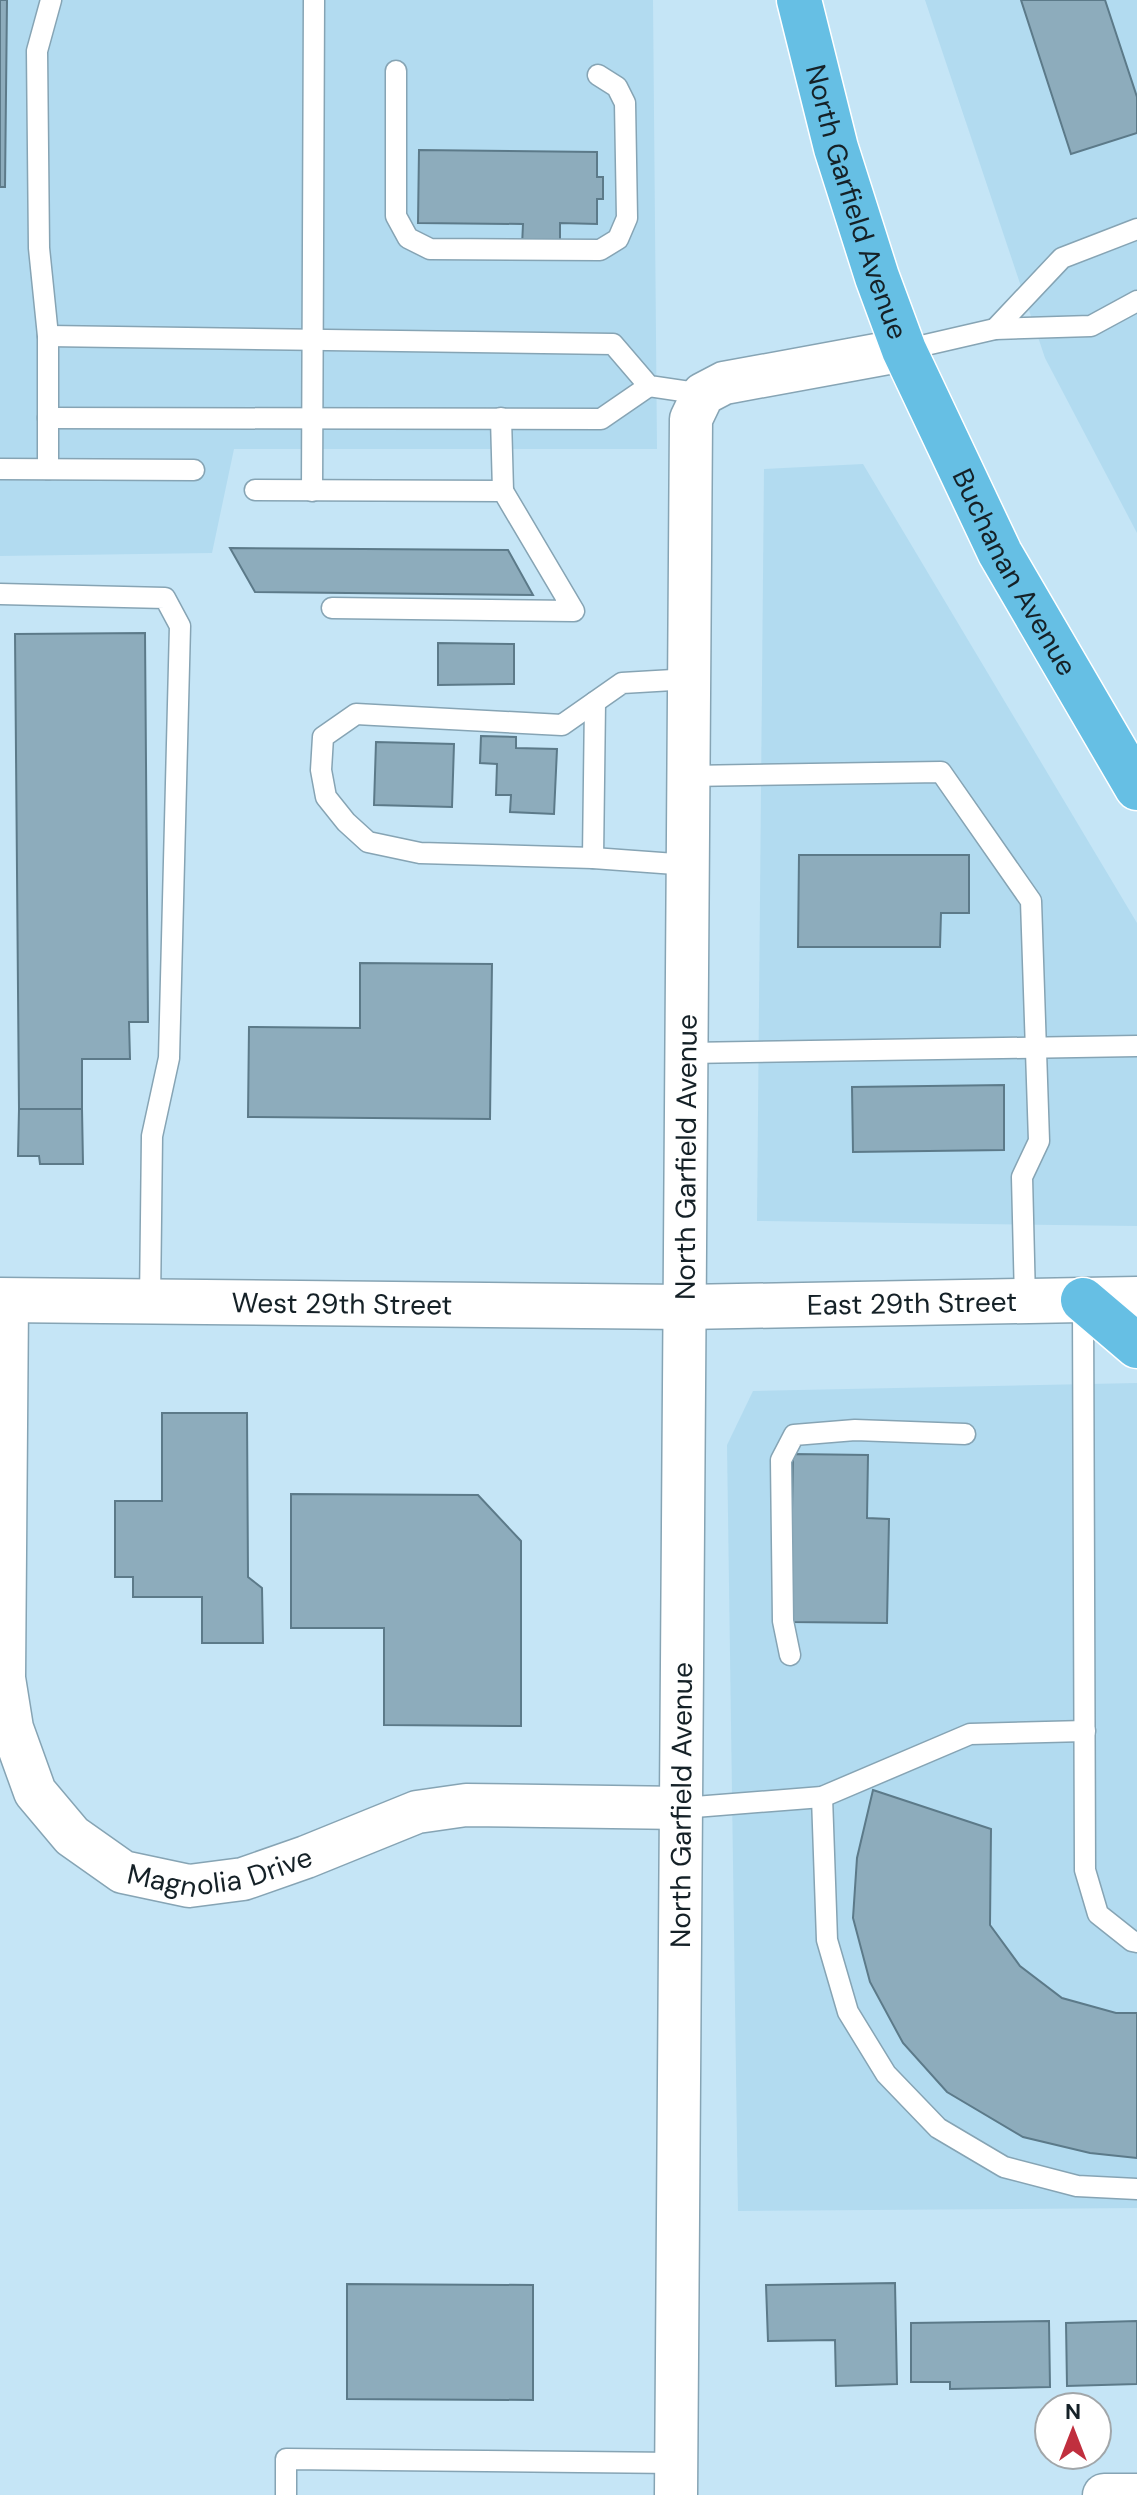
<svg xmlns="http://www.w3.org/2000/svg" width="1137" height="2495" viewBox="0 0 1137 2495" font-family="'DM Sans',sans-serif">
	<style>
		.built { fill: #b2dbf0 }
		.building { fill: #8dacbc; stroke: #5c7a89; stroke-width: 2 }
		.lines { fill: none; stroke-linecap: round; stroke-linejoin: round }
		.service-casing { stroke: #86a4b4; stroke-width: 23 }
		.minor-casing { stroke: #86a4b4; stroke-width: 45 }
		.secondary-casing { stroke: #86a4b4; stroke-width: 47 }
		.trunk-casing { stroke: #fff; stroke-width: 47 }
		.service { stroke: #fff; stroke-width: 20 }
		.minor { stroke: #fff; stroke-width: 42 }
		.secondary { stroke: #fff; stroke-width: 44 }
		.trunk { stroke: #66bfe4; stroke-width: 44 }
		.labels { text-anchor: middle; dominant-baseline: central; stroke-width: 7; stroke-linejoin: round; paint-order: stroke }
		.street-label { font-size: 28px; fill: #152127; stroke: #fff }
	</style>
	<rect width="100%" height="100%" fill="#c5e5f6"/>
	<g class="built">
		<path d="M 0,0 L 653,0 L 657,449 L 234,449 L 212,553 L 0,556 Z"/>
		<path d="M 925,0 L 1137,0 L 1137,533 L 1045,358 Z"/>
		<path d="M 863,464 L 1137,923 L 1137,1226 L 757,1221 L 764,469 Z"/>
		<path d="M 1137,1383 L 1137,2208 L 738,2211 L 727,1445 L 753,1391 Z"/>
	</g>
	<g class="building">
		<path d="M 0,0 L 7,0 L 5,187 L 0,187 Z"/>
		<path d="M 1021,0 L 1105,0 L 1137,97 L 1137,133 L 1071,154 Z"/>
		<path d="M 419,150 L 597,152 L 597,177 L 603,177 L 603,199 L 597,199 L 597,224 L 560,223 L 560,247 L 522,246 L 523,224 L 418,223 Z"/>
		<path d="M 230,548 L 508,550 L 533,595 L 255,592 Z"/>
		<path d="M 145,633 L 148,1022 L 129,1022 L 130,1059 L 82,1059 L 82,1109 L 19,1109 L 15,634 Z"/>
		<path d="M 438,643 L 514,644 L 514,684 L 438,685 Z"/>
		<path d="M 481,736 L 516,737 L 516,748 L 557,749 L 554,814 L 510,812 L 511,795 L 496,795 L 497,764 L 480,763 Z"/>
		<path d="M 376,742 L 454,744 L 452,807 L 374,805 Z"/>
		<path d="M 799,855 L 969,855 L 969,913 L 941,913 L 940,947 L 798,947 Z"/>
		<path d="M 360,963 L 492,964 L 490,1119 L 248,1117 L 249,1027 L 360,1028 Z"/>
		<path d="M 1004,1085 L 1004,1150 L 853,1152 L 852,1087 Z"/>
		<path d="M 19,1109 L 82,1109 L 83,1164 L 40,1164 L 39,1156 L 18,1156 Z"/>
		<path d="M 162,1413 L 247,1413 L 248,1577 L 262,1588 L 263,1643 L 202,1643 L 202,1597 L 133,1597 L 133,1577 L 115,1577 L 115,1501 L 162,1501 Z"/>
		<path d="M 793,1454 L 868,1455 L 867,1518 L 889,1519 L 887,1623 L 790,1622 Z"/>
		<path d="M 291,1494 L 478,1495 L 521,1541 L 521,1726 L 384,1725 L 384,1628 L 291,1628 Z"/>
		<path d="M 873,1790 L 991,1829 L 990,1925 L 1020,1966 L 1062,1998 L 1116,2013 L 1137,2013 L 1137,2158 L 1090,2153 L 1023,2137 L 947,2092 L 903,2043 L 870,1982 L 853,1918 L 857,1858 Z"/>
		<path d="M 895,2283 L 897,2384 L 836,2386 L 835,2340 L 768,2341 L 766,2285 Z"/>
		<path d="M 347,2284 L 533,2285 L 533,2400 L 347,2399 Z"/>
		<path d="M 1049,2321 L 1050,2387 L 950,2389 L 950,2382 L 911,2382 L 911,2323 Z"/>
		<path d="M 1137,2321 L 1137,2384 L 1067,2386 L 1066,2323 Z"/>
	</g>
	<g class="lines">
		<g class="service-casing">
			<g id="service">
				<path d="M 396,71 L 396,216 L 408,238 L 430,249 L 600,250 L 618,239 L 627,218 L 625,103 L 617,87 L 598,75"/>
				<path d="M 995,329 L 1062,258 L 1137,229"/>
				<path d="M 48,336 L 613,344 L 649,386 L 703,394"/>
				<path d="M 904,350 L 995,329 L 1091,326 L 1137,301"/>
				<path d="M 48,418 L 601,419 L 649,386"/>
				<path d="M 501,418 L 503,491"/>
				<path d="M 0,469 L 194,470"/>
				<path d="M 48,469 L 48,336 L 39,248 L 37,51 L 51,0"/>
				<path d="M 255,490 L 503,491 L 574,611 L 332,608"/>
				<path d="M 312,491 L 314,0"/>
				<path d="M 0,594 L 165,598 L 180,626 L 169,1058 L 152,1136 L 150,1302"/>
				<path d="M 689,776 L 941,772 L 1031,901 L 1039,1141 L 1022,1177 L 1025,1300"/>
				<path d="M 593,858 L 595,702"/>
				<path d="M 689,865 L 593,858 L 420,853 L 368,842 L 346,822 L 326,797 L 321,770 L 323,737 L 356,714 L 562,725 L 622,683 L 690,679"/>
				<path d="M 688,1053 L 1137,1046"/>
				<path d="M 1083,1304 L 1085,1870 L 1098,1914 L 1132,1941 L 1137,1942"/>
				<path d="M 790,1655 L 783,1621 L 781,1460 L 794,1435 L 855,1430 L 965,1434"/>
				<path d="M 822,1797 L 827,1940 L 848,2012 L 886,2074 L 938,2128 L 1004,2167 L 1077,2186 L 1137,2189"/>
				<path d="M 682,1808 L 822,1797 L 970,1734 L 1085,1731"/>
				<path d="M 286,2495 L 286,2459 L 676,2463"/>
			</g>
		</g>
		<g class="minor-casing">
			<g id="minor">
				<path id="s1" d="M 7,1300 L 4,1678 L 12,1728 L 35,1792 L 72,1836 L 123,1872 L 189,1886 L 243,1879 L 306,1857 L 417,1812 L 466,1805 L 682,1808"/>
				<path id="s2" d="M 676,2495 L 691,419 L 703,394 L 724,383 L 904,350"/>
				<path d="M 1104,2495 L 1137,2495"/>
			</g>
		</g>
		<g class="secondary-casing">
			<g id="secondary">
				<path id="s3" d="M 0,1300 L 685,1307 L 1137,1299"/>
			</g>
		</g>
		<g class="trunk-casing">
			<g id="trunk">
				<path id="s4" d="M 799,0 L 836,148 L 877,277 L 904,350 L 1000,553 L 1137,788"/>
				<path d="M 1083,1300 L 1137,1346"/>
			</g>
		</g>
		<use href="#service" class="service"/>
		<use href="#minor" class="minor"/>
		<use href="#secondary" class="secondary"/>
		<use href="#trunk" class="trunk"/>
	</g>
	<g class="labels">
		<g class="street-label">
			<text stroke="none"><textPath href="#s4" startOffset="210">North Garfield Avenue</textPath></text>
			<text stroke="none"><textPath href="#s4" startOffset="614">Buchanan Avenue</textPath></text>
			<text stroke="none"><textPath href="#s2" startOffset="1338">North Garfield Avenue</textPath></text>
			<text stroke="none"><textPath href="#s3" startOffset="912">East 29th Street</textPath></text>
			<text stroke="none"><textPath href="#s3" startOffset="342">West 29th Street</textPath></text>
			<text stroke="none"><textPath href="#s2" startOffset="690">North Garfield Avenue</textPath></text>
			<text stroke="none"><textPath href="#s1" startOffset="716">Magnolia Drive</textPath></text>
		</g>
	</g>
	<g transform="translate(1073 2431)"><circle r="38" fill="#ffffff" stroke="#a1a6a9" stroke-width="2"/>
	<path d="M0-6L14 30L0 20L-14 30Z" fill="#c02f3e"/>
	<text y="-12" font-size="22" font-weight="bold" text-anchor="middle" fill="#152127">N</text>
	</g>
</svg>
